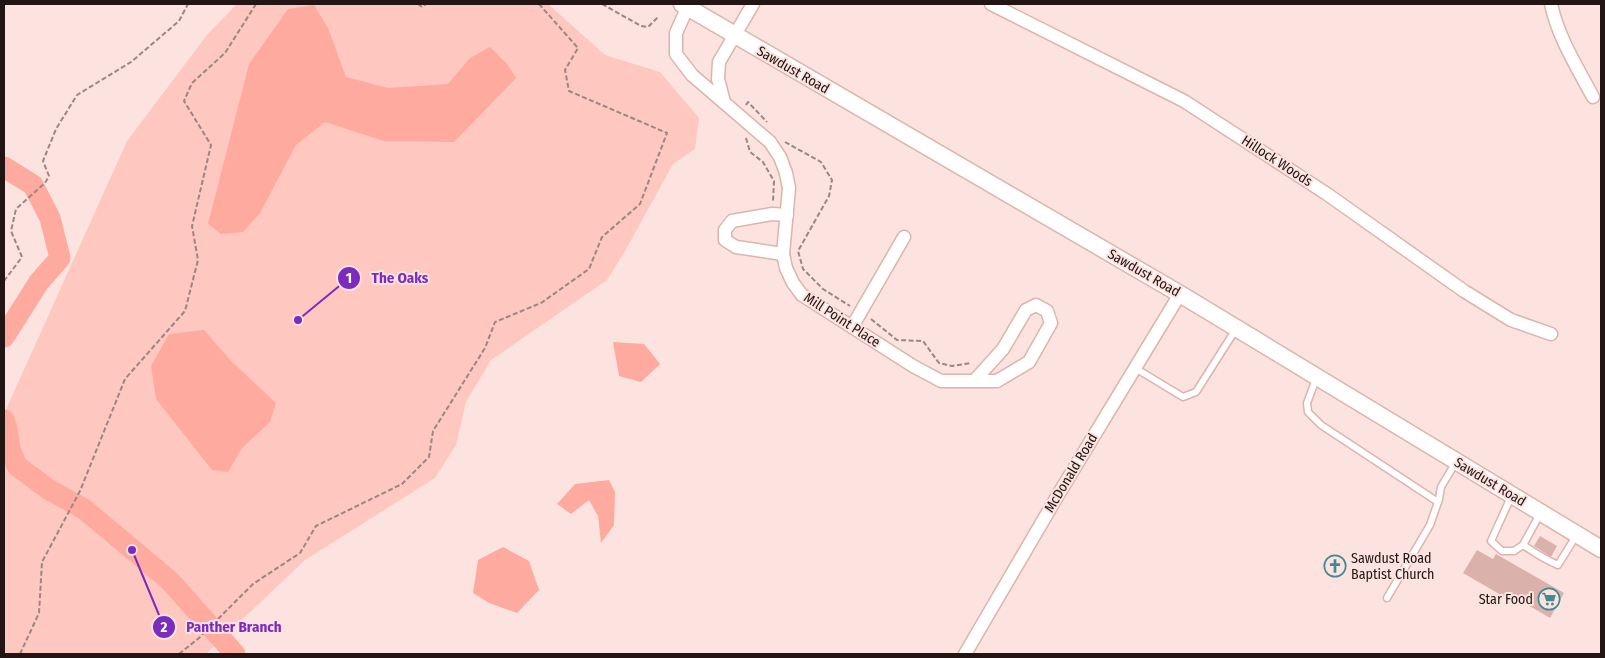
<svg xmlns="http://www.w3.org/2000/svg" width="1605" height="658" viewBox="0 0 1605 658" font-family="'Fira Sans Condensed',sans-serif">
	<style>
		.green { fill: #fec7bf }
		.water { fill: #feaa9f }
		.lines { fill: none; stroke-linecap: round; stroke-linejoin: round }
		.stream { stroke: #feaa9f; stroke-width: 4 }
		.river { stroke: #feaa9f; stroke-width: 21 }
		.building { fill: #dbb1ab }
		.service-casing { stroke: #ddb4ad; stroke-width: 9 }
		.minor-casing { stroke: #ddb4ad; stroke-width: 15 }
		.tertiary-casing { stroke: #ddb4ad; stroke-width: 19 }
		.path { stroke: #9b8683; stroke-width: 2; stroke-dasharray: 5 2.5; stroke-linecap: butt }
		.service { stroke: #fff; stroke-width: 6 }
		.minor { stroke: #fff; stroke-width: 12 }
		.tertiary { stroke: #fff; stroke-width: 16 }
		.labels { text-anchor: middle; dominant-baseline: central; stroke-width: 4; stroke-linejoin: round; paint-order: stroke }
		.street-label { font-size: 14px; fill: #231513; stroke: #fde3df }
		.poi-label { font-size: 14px; fill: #231513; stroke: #fde3df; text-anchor: start }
		.leader { fill: none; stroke: #7b2cbf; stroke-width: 2 }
		.callout-dot { fill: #7b2cbf; stroke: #fde3df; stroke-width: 2 }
		.mark-label { font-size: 15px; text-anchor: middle; font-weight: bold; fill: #fff }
		.callout-label { font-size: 15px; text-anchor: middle; font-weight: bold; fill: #7b2cbf; stroke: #fde3df; stroke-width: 4; stroke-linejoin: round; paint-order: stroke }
	</style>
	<rect width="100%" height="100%" fill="#fde3df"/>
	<path class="green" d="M 237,4 L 548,4 L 605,55 L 660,72 L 699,118 L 695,149 L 673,164 L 625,251 L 607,280 L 491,360 L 466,402 L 456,445 L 435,478 L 305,560 L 206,654 L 4,654 L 4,414 L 127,141 L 207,35 Z"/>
	<g class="water">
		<path d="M 314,5 L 328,28 L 346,77 L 388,88 L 448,84 L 470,58 L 490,47 L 507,64 L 516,78 L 454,142 L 384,141 L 325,122 L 296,145 L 260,213 L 243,232 L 221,234 L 208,224 L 249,64 L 288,9 Z"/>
		<path d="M 204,330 L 231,361 L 276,403 L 270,422 L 242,448 L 228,472 L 212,470 L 156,399 L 151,366 L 169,334 Z"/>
		<path d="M 613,342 L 644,344 L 660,364 L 641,382 L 619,376 Z"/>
		<path d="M 609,480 L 615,492 L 614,525 L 601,543 L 598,516 L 589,500 L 571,514 L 557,504 L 575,484 Z"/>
		<path d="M 503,547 L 529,561 L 539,590 L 517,613 L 489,603 L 473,593 L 478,560 Z"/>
	</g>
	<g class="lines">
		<path class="stream" d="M 4,335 L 5,335"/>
		<g class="river">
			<path d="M 4,167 L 33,185 L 50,218 L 60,258 L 39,282 L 4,337"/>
			<path d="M 4,420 L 7,428 L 10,449 L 17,466 L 48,489 L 84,509 L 170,581 L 235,654"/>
		</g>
	</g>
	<g class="building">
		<path d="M 1540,536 L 1557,546 L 1551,557 L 1534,546 Z"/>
		<path d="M 1477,550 L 1493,559 L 1496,554 L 1564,593 L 1550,618 L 1516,598 L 1513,602 L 1463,573 Z"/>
	</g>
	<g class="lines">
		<g class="service-casing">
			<g id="service">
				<path d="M 1135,368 L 1183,397 L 1196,392 L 1236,329"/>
				<path d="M 1316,379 L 1307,403 L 1308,412 L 1321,425 L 1438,502"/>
				<path d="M 1511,497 L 1491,541 L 1502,551 L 1514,551 L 1523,545"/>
				<path d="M 1540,514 L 1523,545 C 1535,553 1545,560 1558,565 L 1576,536"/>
				<path d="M 1387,598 L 1430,525 L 1439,499 L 1441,487 L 1456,462"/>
			</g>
		</g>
		<g class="minor-casing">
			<g id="minor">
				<path d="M 689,4 L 676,33 L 676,54 L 692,75 L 770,142 L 780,157 L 786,173 L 789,188 L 783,254 L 786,268 L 793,283 L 802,295 L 913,366 L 941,381 L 997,381 L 1029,362 L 1051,323 L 1047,311 L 1036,305 L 1026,310 L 1003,349 L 975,380"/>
				<path d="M 991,4 L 1184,101 L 1327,194 L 1464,291 L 1511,320 L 1551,334"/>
				<path d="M 1551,4 C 1558,37 1577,67 1593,97"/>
				<path d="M 724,102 L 718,79 L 719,62 L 753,4"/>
				<path d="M 783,254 L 736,247 L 725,240 L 725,230 L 732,221 L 772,214 L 787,215"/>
				<path d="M 852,327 L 904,237"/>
				<path d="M 965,654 L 1058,495 L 1180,294"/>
			</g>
		</g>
		<g class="tertiary-casing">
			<path id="tertiary" d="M 682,4 L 1180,294 L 1601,549"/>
		</g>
		<g class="path">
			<path d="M 418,4 L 422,7 L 426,4"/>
			<path d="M 602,4 L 641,26 L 648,27 L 658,17"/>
			<path d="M 746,105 L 748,102 L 767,122"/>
			<path d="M 746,138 L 750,152 L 763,162 L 774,181 L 773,201"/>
			<path d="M 785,142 L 821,162 L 832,180 L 829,196 L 798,251 L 803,269 L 823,289 L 850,306"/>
			<path d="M 4,281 L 22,257 L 11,231 L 16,209 L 45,183 L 49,176 L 43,161 L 56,129 L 77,95 L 131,62 L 179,21 L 188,4"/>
			<path d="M 871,319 L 897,340 L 923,341 L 939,363 L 952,366 L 971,363"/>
			<path d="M 20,654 L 39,613 L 42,562 L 80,491 L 125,379 L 185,311 L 198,260 L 192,226 L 211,145 L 184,101 L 192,83 L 225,53 L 256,4"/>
			<path d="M 179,654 L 199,638 L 253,584 L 300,553 L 316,526 L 402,484 L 429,457 L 433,431 L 485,348 L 495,322 L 541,303 L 589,269 L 602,237 L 640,204 L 667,133 L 569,91 L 565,70 L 578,48 L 539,4"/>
		</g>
		<use href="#service" class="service"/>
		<use href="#minor" class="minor"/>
		<use href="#tertiary" class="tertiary"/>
	</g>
	<defs>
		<g id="church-ring" transform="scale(1.125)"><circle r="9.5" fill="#fde3df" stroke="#438994" stroke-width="1.5"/><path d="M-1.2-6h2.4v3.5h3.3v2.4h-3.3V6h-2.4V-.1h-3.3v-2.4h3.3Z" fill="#438994"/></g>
		<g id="supermarket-ring" transform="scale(1.125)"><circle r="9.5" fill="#fde3df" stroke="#438994" stroke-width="1.5"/><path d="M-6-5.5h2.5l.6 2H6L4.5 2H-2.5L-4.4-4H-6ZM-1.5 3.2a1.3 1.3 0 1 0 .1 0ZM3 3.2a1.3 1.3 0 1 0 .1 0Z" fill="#438994"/></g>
	</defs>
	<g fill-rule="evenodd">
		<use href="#church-ring" x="1335" y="566"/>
		<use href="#supermarket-ring" x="1549" y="599"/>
	</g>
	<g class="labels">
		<g class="street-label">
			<text transform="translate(793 70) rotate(30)">Sawdust Road</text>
			<text transform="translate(1277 161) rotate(33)">Hillock Woods</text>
			<text transform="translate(1144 273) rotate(30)">Sawdust Road</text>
			<text transform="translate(842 320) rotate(33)">Mill Point Place</text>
			<text transform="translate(1071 473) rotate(-59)">McDonald Road</text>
			<text transform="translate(1490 482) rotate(31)">Sawdust Road</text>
		</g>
		<g class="poi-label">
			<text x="1351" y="558">Sawdust Road<tspan x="1351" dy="16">Baptist Church</tspan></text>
			<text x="1533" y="599" text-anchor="end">Star Food</text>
		</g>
	</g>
	<path class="leader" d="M298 320L349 278M132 550L164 627"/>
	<g class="callout-dot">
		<circle cx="298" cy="320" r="5"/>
		<circle cx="132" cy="550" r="5"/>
		<circle cx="349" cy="278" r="12"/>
		<circle cx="164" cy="627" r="12"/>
	</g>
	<g class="mark-label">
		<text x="349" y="283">1</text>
		<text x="164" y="632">2</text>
	</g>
	<g class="callout-label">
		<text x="400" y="283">The Oaks</text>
		<text x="234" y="632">Panther Branch</text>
	</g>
	<rect width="1605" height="658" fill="none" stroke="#231513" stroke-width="10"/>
</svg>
